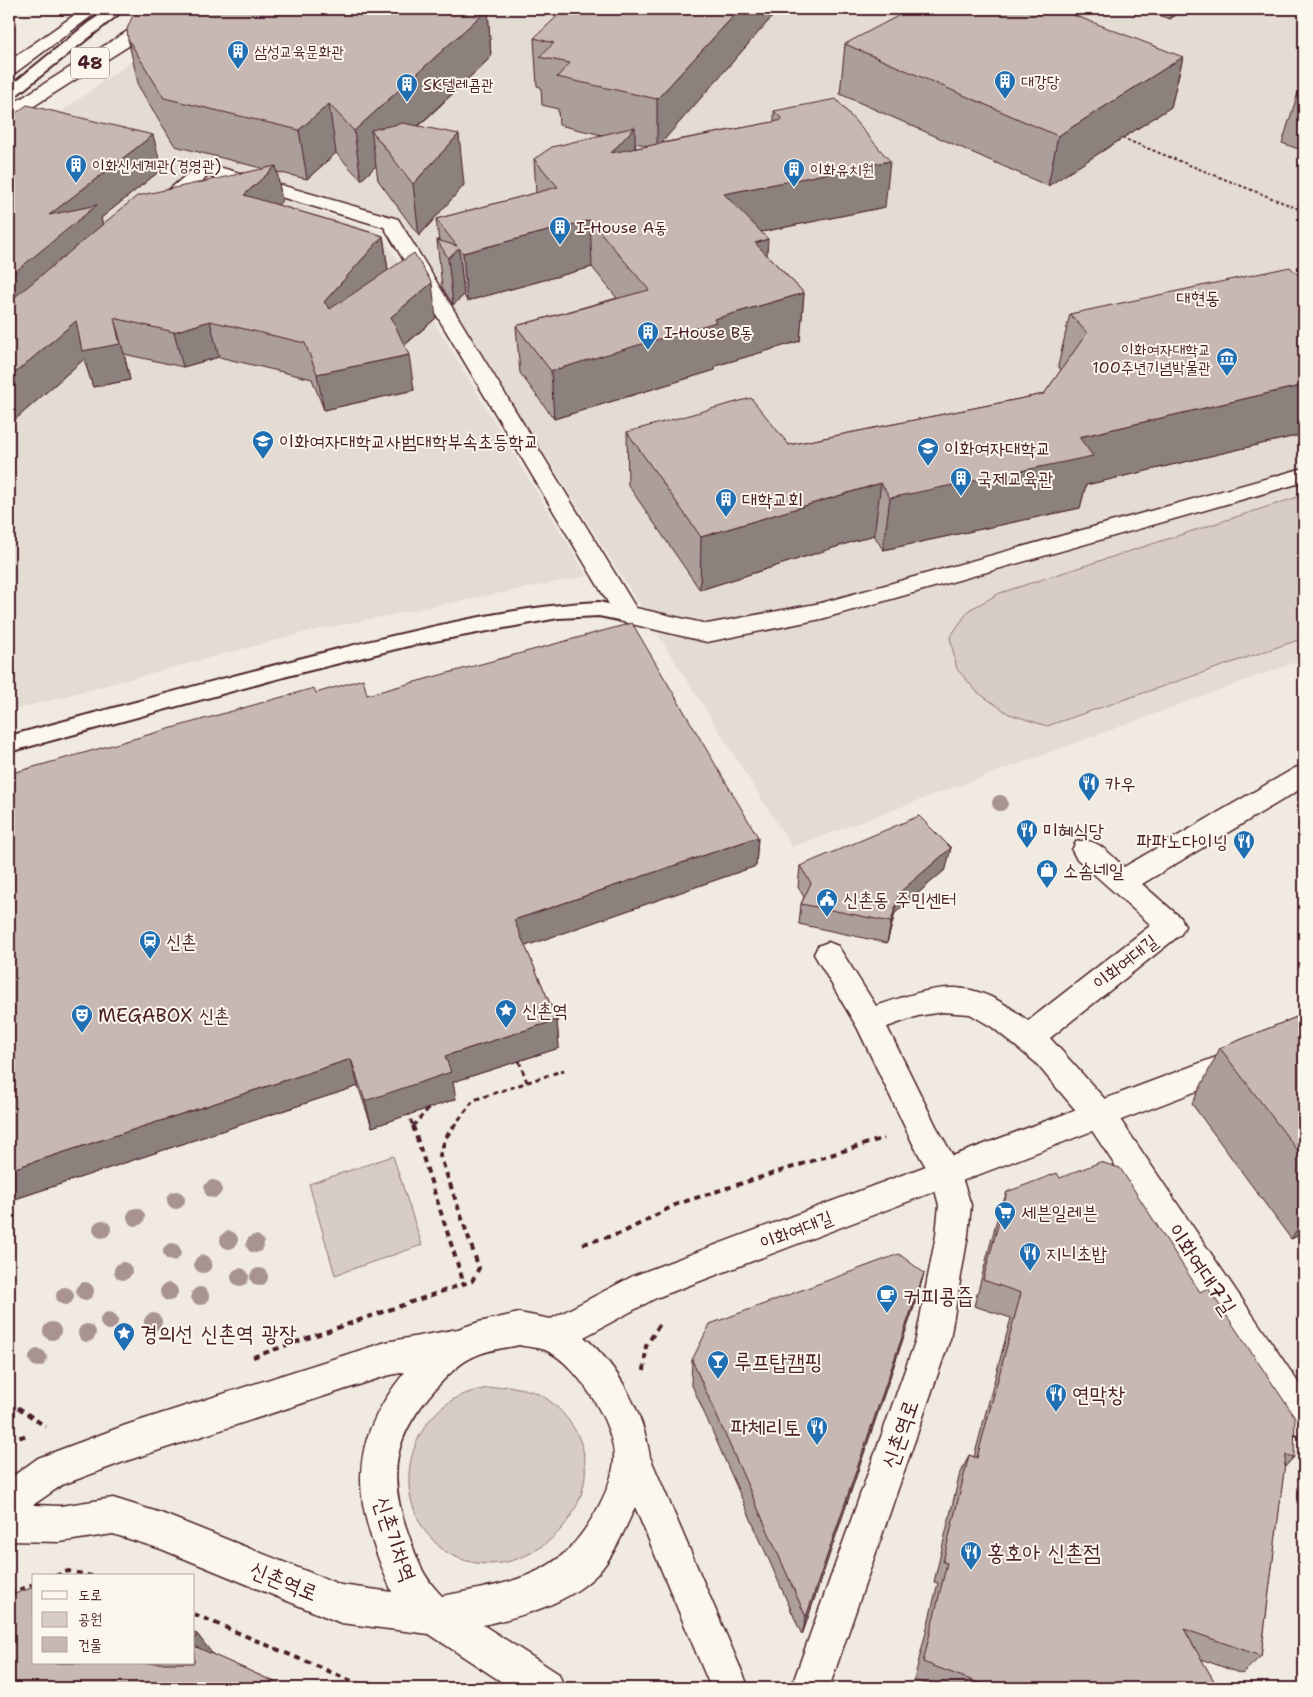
<svg xmlns="http://www.w3.org/2000/svg" width="1313" height="1697" viewBox="0 0 1313 1697" font-family="'Shantell Sans','Poor Story',sans-serif">
	<style>
		.built { fill: #e4dbd2 }
		.green { fill: #d8ccc6; stroke: #917678 }
		.lines { fill: none; stroke-linecap: round; stroke-linejoin: round }
		.lane-casing { stroke: #4a1f2b; stroke-width: 4 }
		.street-casing { stroke: #4a1f2b; stroke-width: 3 }
		.secondary-casing { stroke: #4a1f2b; stroke-width: 3 }
		.primary-casing { stroke: #4a1f2b; stroke-width: 3 }
		.path-far2 { stroke: #4a1f2b; stroke-width: 2; stroke-dasharray: 3 2.5; stroke-linecap: butt }
		.path-far1 { stroke: #4a1f2b; stroke-width: 3; stroke-dasharray: 5 4; stroke-linecap: butt }
		.path { stroke: #4a1f2b; stroke-width: 4; stroke-dasharray: 6 5; stroke-linecap: butt }
		.lane { fill: #fbf7ec; fill-rule: evenodd }
		.street { fill: #fbf7ec; fill-rule: evenodd }
		.secondary { fill: #fbf7ec; fill-rule: evenodd }
		.primary { fill: #fbf7ec; fill-rule: evenodd }
		.tree { fill: #a89292 }
		.wall { fill: #ac9e9a; stroke: #4a1f2b; fill-rule: evenodd }
		.shaded-wall { fill: #8c817d; stroke: #4a1f2b }
		.building { fill: #c8b8b3; stroke: #4a1f2b }
		.labels { text-anchor: middle; dominant-baseline: central; stroke-width: 4; stroke-linejoin: round; paint-order: stroke }
		.far-poi-label { font-size: 16px; fill: #4a1f2b; stroke: #fbf7ec; text-anchor: start }
		.shield { fill: #fbf7ec; stroke: #7f6065; stroke-width: 1 }
		.shield-label { font-size: 18px; font-weight: bold; fill: #4a1f2b }
		.far-quarter-label { font-size: 18px; fill: #4a1f2b; stroke: #fbf7ec }
		.poi-label { font-size: 19px; fill: #4a1f2b; stroke: #fbf7ec; text-anchor: start }
		.street-label { font-size: 19px; fill: #4a1f2b; stroke: #fbf7ec }
		.near-street-label { font-size: 22px; fill: #4a1f2b; stroke: #fbf7ec }
		.near-poi-label { font-size: 22px; fill: #4a1f2b; stroke: #fbf7ec; text-anchor: start }
	</style>
	<rect width="100%" height="100%" fill="#f0eae0"/>
	<filter id="ink" filterUnits="userSpaceOnUse"><feTurbulence type="fractalNoise" baseFrequency=".02" numOctaves="2"/><feDisplacementMap in="SourceGraphic" scale="10" xChannelSelector="R" yChannelSelector="G"/><feConvolveMatrix kernelMatrix="1 2 1 2 8 2 1 2 1" color-interpolation-filters="sRGB"/></filter>
	<g filter="url(#ink)">
		<g class="built">
			<path d="M 205,9 L 1304,9 L 1304,659 L 792,847 L 397,219 L 205,163 L 9,327 L 9,149 Z"/>
			<path d="M 228,181 L 381,233 L 587,576 L 310,631 L 9,711 L 9,344 Z"/>
		</g>
		<g class="green">
			<path d="M 1304,495 L 1304,638 L 1047,726 L 1009,714 L 977,692 L 957,669 L 950,637 L 969,610 L 1000,593 Z"/>
			<path d="M 393,1156 L 422,1245 L 335,1275 L 309,1184 Z"/>
			<path d="M 509,1386 C 517,1388 526,1389 534,1392 C 549,1398 560,1409 569,1421 C 626,1497 522,1602 443,1550 C 437,1545 430,1537 425,1531 C 421,1526 419,1520 416,1514 C 398,1474 415,1422 454,1399 C 472,1389 489,1388 509,1386 Z"/>
		</g>
		<g class="lines">
			<g class="lane-casing">
				<g id="lane">
					<path d="M 109,9 L 125,9 L 14,97 L 9,98 L 9,87 L 88,23 Z"/>
					<path d="M 599,602 L 635,610 L 638,615 L 635,620 L 628,622 L 599,616 L 558,618 L 408,646 L 295,674 L 9,752 L 9,736 C 120,706 231,676 342,648 C 425,628 514,606 599,602 Z"/>
				</g>
			</g>
			<g class="street-casing">
				<g id="street">
					<path d="M 205,163 L 398,219 L 636,608 L 707,624 L 821,603 L 1304,468 L 1304,482 L 821,619 L 707,642 L 619,621 L 384,227 L 208,176 L 165,213 L 158,215 L 151,213 L 148,209 L 151,205 L 198,165 Z"/>
					<path d="M 1304,765 L 1304,787 L 1142,884 L 1181,918 L 1185,926 L 1181,934 L 1050,1038 L 1111,1106 L 1304,1391 L 1304,1438 L 1292,1433 L 1089,1126 L 1035,1062 L 992,1027 L 970,1014 L 942,1012 L 918,1016 L 887,1027 L 936,1126 L 957,1163 L 971,1205 L 968,1235 L 950,1339 L 829,1688 L 791,1688 L 916,1339 L 936,1235 L 939,1205 L 931,1176 L 914,1146 L 858,1029 L 814,954 L 818,946 L 828,942 L 838,946 L 876,1006 C 940,984 971,975 1028,1021 L 1151,925 L 1076,858 L 1072,850 L 1076,842 C 1097,836 1110,855 1124,867 L 1295,768 Z"/>
				</g>
			</g>
			<g class="secondary-casing">
				<path id="secondary" d="M 1304,1024 L 1304,1050 L 656,1298 L 584,1337 C 618,1365 644,1414 650,1457 L 749,1688 L 711,1688 L 635,1507 C 625,1529 615,1553 600,1571 C 571,1603 523,1616 483,1625 L 559,1674 L 564,1688 L 511,1688 L 429,1634 L 341,1623 L 161,1549 L 113,1534 L 60,1542 L 9,1541 L 9,1479 L 38,1458 L 126,1425 L 386,1342 L 458,1329 L 479,1322 L 519,1313 L 551,1319 L 633,1276 ZM 519,1345 C 527,1347 537,1347 545,1350 C 576,1362 616,1426 614,1459 C 613,1489 584,1538 560,1557 C 527,1583 482,1588 442,1596 C 422,1576 417,1559 408,1533 C 386,1473 394,1435 437,1387 C 447,1376 460,1362 475,1356 C 488,1350 505,1348 519,1345 ZM 405,1372 C 342,1450 355,1505 392,1592 L 341,1585 L 161,1513 L 113,1498 L 60,1506 L 33,1505 L 62,1485 L 126,1461 L 386,1376 Z"/>
			</g>
			<g class="primary-casing">
				<g id="primary">
					<path d="M 83,9 L 101,9 L 15,73 L 9,74 L 9,61 Z"/>
					<path d="M 159,9 L 177,9 L 138,40 L 15,118 L 9,119 L 9,106 L 126,32 Z"/>
				</g>
			</g>
			<path class="path-far2" d="M 1122,138 L 1304,211"/>
			<g class="path-far1">
				<path d="M 519,1061 L 527,1082"/>
				<path d="M 408,1111 L 413,1127"/>
				<path d="M 413,1126 L 430,1107"/>
				<path d="M 453,1127 L 474,1100 L 564,1070"/>
			</g>
			<g class="path">
				<path d="M 413,1126 L 464,1284"/>
				<path d="M 583,1244 L 622,1233 L 677,1204 L 884,1138"/>
				<path d="M 253,1357 L 472,1281 L 479,1268 L 440,1155 L 446,1137 L 454,1126"/>
				<path d="M 644,1371 L 646,1346 L 660,1324"/>
				<path d="M 9,1401 L 46,1427"/>
				<path d="M 9,1441 L 27,1435"/>
				<path d="M 55,1576 L 68,1571 L 92,1576"/>
				<path d="M 9,1594 L 34,1584"/>
				<path d="M 194,1614 L 368,1688"/>
			</g>
			<use href="#lane" class="lane"/>
			<use href="#street" class="street"/>
			<use href="#secondary" class="secondary"/>
			<use href="#primary" class="primary"/>
		</g>
		<g class="tree">
			<circle cx="1000" cy="803" r="8"/>
			<circle cx="213" cy="1189" r="9"/>
			<circle cx="176" cy="1200" r="9"/>
			<circle cx="136" cy="1217" r="9"/>
			<circle cx="102" cy="1229" r="9"/>
			<circle cx="229" cy="1240" r="9"/>
			<circle cx="255" cy="1244" r="9"/>
			<circle cx="172" cy="1252" r="9"/>
			<circle cx="203" cy="1264" r="9"/>
			<circle cx="123" cy="1271" r="9"/>
			<circle cx="240" cy="1277" r="9"/>
			<circle cx="259" cy="1277" r="9"/>
			<circle cx="85" cy="1291" r="9"/>
			<circle cx="169" cy="1292" r="9"/>
			<circle cx="65" cy="1296" r="9"/>
			<circle cx="200" cy="1296" r="9"/>
			<circle cx="109" cy="1321" r="9"/>
			<circle cx="153" cy="1322" r="9"/>
			<circle cx="52" cy="1331" r="9"/>
			<circle cx="87" cy="1333" r="9"/>
			<circle cx="38" cy="1358" r="9"/>
		</g>
		<g class="wall">
			<path d="M 488,9 L 491,57 L 419,126 L 464,185 L 419,236 L 378,180 L 376,166 L 361,180 L 336,153 L 307,179 L 277,172 L 282,201 L 278,205 L 383,236 L 388,270 L 436,318 L 405,345 L 414,390 L 324,410 L 312,379 L 219,357 L 183,367 L 124,354 L 130,380 L 93,387 L 84,359 L 9,425 L 9,118 L 162,169 L 101,218 L 102,225 L 265,169 L 175,146 L 139,87 L 128,39 Z"/>
			<path d="M 779,9 L 661,143 L 774,122 L 774,111 L 885,207 L 761,232 L 767,255 L 804,293 L 800,341 L 715,366 L 715,370 L 554,419 L 520,373 L 516,326 L 617,298 L 592,267 L 467,301 L 464,295 L 453,305 L 442,287 L 437,240 L 439,241 L 436,219 L 536,193 L 534,159 L 602,135 L 559,125 L 558,109 L 542,105 L 541,87 L 537,86 L 534,38 ZM 635,143 L 649,146 L 635,148 Z"/>
			<path d="M 1140,9 L 1183,9 L 1170,19 Z"/>
			<path d="M 845,44 L 1183,57 L 1171,107 L 1048,186 L 840,94 Z"/>
			<path d="M 1304,87 L 1304,151 L 1282,143 L 1298,93 Z"/>
			<path d="M 1304,281 L 1304,434 L 1086,485 L 1080,508 L 883,550 L 874,535 L 700,590 L 628,485 L 627,432 L 789,445 L 1044,394 L 1061,370 L 1058,366 L 1070,314 Z"/>
			<path d="M 316,693 L 367,695 L 758,837 L 756,866 L 525,946 L 557,1020 L 559,1048 L 453,1082 L 456,1099 L 372,1127 L 358,1086 L 9,1201 Z"/>
			<path d="M 800,866 L 946,869 L 895,913 L 887,943 L 799,924 L 801,904 L 804,897 L 798,887 Z"/>
			<path d="M 1304,1014 L 1304,1233 L 1291,1239 L 1192,1104 L 1220,1048 Z"/>
			<path d="M 1060,1178 L 1294,1457 L 1284,1468 L 1261,1656 L 1242,1674 L 1201,1659 L 1218,1688 L 937,1688 L 914,1680 L 938,1583 L 934,1582 L 959,1477 L 969,1455 L 974,1457 L 1011,1318 L 974,1306 L 997,1219 L 1007,1192 Z"/>
			<path d="M 924,1273 L 917,1298 L 802,1635 L 691,1383 L 692,1360 Z"/>
			<path d="M 9,1596 L 197,1634 L 213,1655 L 288,1688 L 9,1688 Z"/>
		</g>
		<g class="shaded-wall">
			<path d="M 488,9 L 491,57 L 389,153 L 371,130 L 376,166 L 361,180 L 354,131 Z"/>
			<path d="M 740,9 L 779,9 L 657,148 L 657,99 Z"/>
			<path d="M 1173,9 L 1183,9 L 1170,19 Z"/>
			<path d="M 1183,57 L 1171,107 L 1048,186 L 1058,136 Z"/>
			<path d="M 329,104 L 336,153 L 307,179 L 299,130 Z"/>
			<path d="M 635,127 L 635,173 L 611,153 Z"/>
			<path d="M 459,134 L 464,185 L 419,236 L 413,184 Z"/>
			<path d="M 153,135 L 162,169 L 101,218 L 107,240 L 9,323 L 9,277 L 49,215 Z"/>
			<path d="M 890,161 L 885,207 L 722,240 L 724,194 Z"/>
			<path d="M 276,166 L 282,201 L 251,230 L 244,195 Z"/>
			<path d="M 590,220 L 592,267 L 467,301 L 463,253 Z"/>
			<path d="M 383,236 L 388,271 L 330,338 L 324,302 Z"/>
			<path d="M 768,239 L 765,287 L 755,243 Z"/>
			<path d="M 459,248 L 464,295 L 453,305 L 448,258 Z"/>
			<path d="M 432,283 L 436,318 L 396,352 L 391,317 Z"/>
			<path d="M 804,293 L 800,341 L 715,366 L 715,370 L 554,419 L 551,371 L 714,319 Z"/>
			<path d="M 114,318 L 124,354 L 130,380 L 93,387 L 84,359 L 9,425 L 9,378 L 76,321 Z"/>
			<path d="M 210,321 L 219,357 L 183,367 L 174,332 Z"/>
			<path d="M 409,355 L 414,390 L 324,410 L 317,374 Z"/>
			<path d="M 1304,385 L 1304,434 L 1086,485 L 1080,508 L 883,550 L 890,498 L 1079,437 Z"/>
			<path d="M 881,483 L 874,535 L 700,590 L 701,537 Z"/>
			<path d="M 758,837 L 756,866 L 517,949 L 514,920 Z"/>
			<path d="M 951,848 L 946,869 L 895,913 L 887,943 L 891,922 L 899,893 Z"/>
			<path d="M 557,1020 L 559,1048 L 453,1082 L 456,1099 L 372,1127 L 365,1101 L 445,1056 Z"/>
			<path d="M 351,1059 L 358,1086 L 9,1201 L 9,1170 Z"/>
			<path d="M 1304,1219 L 1304,1233 L 1291,1239 Z"/>
			<path d="M 924,1273 L 917,1298 L 802,1635 L 806,1617 Z"/>
			<path d="M 197,1634 L 215,1657 L 194,1648 L 194,1640 Z"/>
			<path d="M 9,1683 L 15,1688 L 9,1688 Z"/>
		</g>
		<g class="building">
			<path d="M 140,9 L 488,9 L 354,131 L 329,104 L 299,130 L 164,98 L 128,39 L 127,29 L 133,15 Z"/>
			<path d="M 565,9 L 740,9 L 657,99 L 557,77 L 570,63 L 539,57 L 554,43 L 534,38 Z"/>
			<path d="M 911,9 L 1058,9 L 1183,57 L 1058,136 L 845,44 Z"/>
			<path d="M 1304,87 L 1304,95 L 1298,93 Z"/>
			<path d="M 836,99 L 890,161 L 724,194 L 768,239 L 755,243 L 804,293 L 714,319 L 716,322 L 551,371 L 516,326 L 649,290 L 590,220 L 463,253 L 459,248 L 448,258 L 437,240 L 457,246 L 436,219 L 558,187 L 534,159 L 552,147 L 635,127 L 611,153 L 783,120 L 774,111 Z"/>
			<path d="M 27,105 L 153,135 L 49,215 L 97,205 L 9,277 L 9,118 Z"/>
			<path d="M 403,123 L 459,134 L 413,184 L 371,130 Z"/>
			<path d="M 276,166 L 244,195 L 383,236 L 324,302 L 330,309 L 414,253 L 432,283 L 391,317 L 409,355 L 317,374 L 305,343 L 210,321 L 174,332 L 114,318 L 120,344 L 82,351 L 76,321 L 9,378 L 9,302 L 137,196 Z"/>
			<path d="M 1290,267 L 1304,281 L 1304,385 L 1079,437 L 1093,456 L 890,498 L 881,483 L 701,537 L 627,432 L 751,398 L 789,445 L 1044,394 L 1087,333 L 1070,314 Z"/>
			<path d="M 632,623 L 758,837 L 514,920 L 557,1020 L 445,1056 L 451,1072 L 365,1101 L 351,1059 L 9,1170 L 9,774 L 314,688 L 316,693 L 363,679 L 367,695 Z"/>
			<path d="M 919,816 L 951,848 L 899,893 L 891,922 L 801,904 L 811,883 L 800,866 Z"/>
			<path d="M 1304,1014 L 1304,1159 L 1220,1048 Z"/>
			<path d="M 1100,1162 L 1120,1168 L 1200,1292 L 1208,1288 L 1295,1417 L 1294,1457 L 1286,1455 L 1261,1656 L 1184,1629 L 1218,1688 L 992,1688 L 923,1662 L 947,1563 L 943,1562 L 969,1455 L 977,1458 L 1021,1293 L 983,1280 L 1007,1192 L 1057,1173 L 1060,1178 Z"/>
			<path d="M 899,1254 L 924,1273 L 806,1617 L 692,1360 L 710,1324 Z"/>
			<path d="M 34,1587 L 34,1663 L 194,1663 L 194,1646 L 288,1688 L 25,1688 L 9,1681 L 9,1596 Z"/>
			<path d="M 194,1633 L 197,1634 L 194,1640 Z"/>
		</g>
	</g>
	<defs>
		<g id="building-pin" transform="scale(1.125)"><path d="M0 17L-7.5 6A9.5 9.5 0 1 1 7.5 6Z" fill="#1f6fb2" stroke="#fbf7ec"/><path d="M-4-6H4V6H1V3H-1V6H-4ZM-2.5-4.3h1.7v1.8h-1.7ZM.8-4.3h1.7v1.8H.8ZM-2.5-1h1.7V.8h-1.7ZM.8-1h1.7V.8H.8Z" fill="#fff"/></g>
		<g id="museum-pin" transform="scale(1.125)"><path d="M0 17L-7.5 6A9.5 9.5 0 1 1 7.5 6Z" fill="#1f6fb2" stroke="#fbf7ec"/><path d="M0-6L6-3V-2H-6V-3ZM-5-1h2V3h-2ZM-1-1h2V3h-2ZM3-1h2V3H3ZM-6 4H6V6H-6Z" fill="#fff"/></g>
		<g id="school-pin" transform="scale(1.125)"><path d="M0 17L-7.5 6A9.5 9.5 0 1 1 7.5 6Z" fill="#1f6fb2" stroke="#fbf7ec"/><path d="M0-5L7-2L0 1L-7-2ZM-4 1L0 2.5L4 1V4Q0 6-4 4Z" fill="#fff"/></g>
		<g id="university-pin" transform="scale(1.125)"><path d="M0 17L-7.5 6A9.5 9.5 0 1 1 7.5 6Z" fill="#1f6fb2" stroke="#fbf7ec"/><path d="M0-5L7-2L0 1L-7-2ZM-4 1L0 2.5L4 1V4Q0 6-4 4Z" fill="#fff"/></g>
		<g id="restaurant-pin" transform="scale(1.125)"><path d="M0 17L-7.5 6A9.5 9.5 0 1 1 7.5 6Z" fill="#1f6fb2" stroke="#fbf7ec"/><path d="M-5-6h1v4h1v-4h1v4h1v-4h1v5L-1.5 .5V6h-2V.5L-5-1ZM5-6V6H3V1.5H1.5Q1.5-4 5-6Z" fill="#fff"/></g>
		<g id="shop-pin" transform="scale(1.125)"><path d="M0 17L-7.5 6A9.5 9.5 0 1 1 7.5 6Z" fill="#1f6fb2" stroke="#fbf7ec"/><path d="M-5-2.5h2.3a2.7 3.5 0 0 1 5.4 0H5L5.5 6h-11ZM-1.5-2.5h3a1.5 2.3 0 0 0-3 0Z" fill="#fff"/></g>
		<g id="civic-pin" transform="scale(1.125)"><path d="M0 17L-7.5 6A9.5 9.5 0 1 1 7.5 6Z" fill="#1f6fb2" stroke="#fbf7ec"/><path d="M-.6-6.5H3V-4.5H.6V-3L4-1V1h2V6H-6V1h2V-1L-.6-3ZM-1.2 2.5V6h2.4V2.5Z" fill="#fff"/></g>
		<g id="station-pin" transform="scale(1.125)"><path d="M0 17L-7.5 6A9.5 9.5 0 1 1 7.5 6Z" fill="#1f6fb2" stroke="#fbf7ec"/><path d="M-3-6H3Q5-6 5-4V2Q5 4 3 4L4.5 6H3L1.5 4h-3L-3 6H-4.5L-3 4Q-5 4-5 2V-4Q-5-6-3-6ZM-3.5-4v3h7v-3ZM-3.5 1v1.5H-2V1ZM2 1v1.5H3.5V1Z" fill="#fff"/></g>
		<g id="sight-pin" transform="scale(1.125)"><path d="M0 17L-7.5 6A9.5 9.5 0 1 1 7.5 6Z" fill="#1f6fb2" stroke="#fbf7ec"/><path d="M0-6L1.8-2.2L6-1.7L2.9 1.2L3.7 5.4L0 3.3L-3.7 5.4L-2.9 1.2L-6-1.7L-1.8-2.2Z" fill="#fff"/></g>
		<g id="theatre-pin" transform="scale(1.125)"><path d="M0 17L-7.5 6A9.5 9.5 0 1 1 7.5 6Z" fill="#1f6fb2" stroke="#fbf7ec"/><path d="M-5-5.5Q0-4 5-5.5V0Q5 5 0 6Q-5 5-5 0ZM-3.3-2.5H-1v1.5H-3.3ZM1-2.5H3.3v1.5H1ZM-2.8 1Q0 5.5 2.8 1Z" fill="#fff"/></g>
		<g id="supermarket-pin" transform="scale(1.125)"><path d="M0 17L-7.5 6A9.5 9.5 0 1 1 7.5 6Z" fill="#1f6fb2" stroke="#fbf7ec"/><path d="M-6-5.5h2.5l.6 2H6L4.5 2H-2.5L-4.4-4H-6ZM-1.5 3.2a1.3 1.3 0 1 0 .1 0ZM3 3.2a1.3 1.3 0 1 0 .1 0Z" fill="#fff"/></g>
		<g id="cafe-pin" transform="scale(1.125)"><path d="M0 17L-7.5 6A9.5 9.5 0 1 1 7.5 6Z" fill="#1f6fb2" stroke="#fbf7ec"/><path d="M-5.5-4.5H6V0H3Q3 3.5 0 3.5H-2.5Q-5.5 3.5-5.5 0ZM3-3.2v2h1.7v-2ZM-6 4.5H4V6H-6Z" fill="#fff"/></g>
		<g id="bar-pin" transform="scale(1.125)"><path d="M0 17L-7.5 6A9.5 9.5 0 1 1 7.5 6Z" fill="#1f6fb2" stroke="#fbf7ec"/><path d="M-6-5H6L.8 .8V4.5H3.5V6h-7V4.5H-.8V.8Z" fill="#fff"/></g>
	</defs>
	<g fill-rule="evenodd">
		<use href="#building-pin" x="238" y="51"/>
		<use href="#building-pin" x="1005" y="81"/>
		<use href="#building-pin" x="407" y="84"/>
		<use href="#building-pin" x="76" y="165"/>
		<use href="#building-pin" x="794" y="169"/>
		<use href="#building-pin" x="560" y="227"/>
		<use href="#building-pin" x="648" y="332"/>
		<use href="#museum-pin" x="1227" y="358"/>
		<use href="#school-pin" x="263" y="441"/>
		<use href="#university-pin" x="928" y="448"/>
		<use href="#building-pin" x="961" y="478"/>
		<use href="#building-pin" x="726" y="499"/>
		<use href="#restaurant-pin" x="1089" y="783"/>
		<use href="#restaurant-pin" x="1027" y="830"/>
		<use href="#restaurant-pin" x="1244" y="841"/>
		<use href="#shop-pin" x="1047" y="870"/>
		<use href="#civic-pin" x="827" y="899"/>
		<use href="#station-pin" x="150" y="941"/>
		<use href="#sight-pin" x="506" y="1010"/>
		<use href="#theatre-pin" x="82" y="1015"/>
		<use href="#supermarket-pin" x="1005" y="1212"/>
		<use href="#restaurant-pin" x="1030" y="1253"/>
		<use href="#cafe-pin" x="887" y="1295"/>
		<use href="#sight-pin" x="124" y="1333"/>
		<use href="#bar-pin" x="718" y="1361"/>
		<use href="#restaurant-pin" x="1056" y="1394"/>
		<use href="#restaurant-pin" x="817" y="1427"/>
		<use href="#restaurant-pin" x="971" y="1552"/>
	</g>
	<g class="labels">
		<g class="far-poi-label">
			<text x="254" y="51">삼성교육문화관</text>
			<text x="1021" y="81">대강당</text>
			<text x="423" y="84">SK텔레콤관</text>
			<text x="92" y="165">이화신세계관(경영관)</text>
			<text x="810" y="169">이화유치원</text>
			<text x="576" y="227">I-House A동</text>
			<text x="664" y="332">I-House B동</text>
			<text x="1211" y="349" text-anchor="end">이화여자대학교<tspan x="1211" dy="18">100주년기념박물관</tspan></text>
		</g>
		<rect class="shield" x="71" y="47.5" width="38" height="31" rx="4"/>
		<g class="shield-label">
			<text x="90" y="63">48</text>
		</g>
		<g class="far-quarter-label">
			<text x="1198" y="298">대현동</text>
		</g>
		<g class="poi-label">
			<text x="279" y="441">이화여자대학교사범대학부속초등학교</text>
			<text x="944" y="448">이화여자대학교</text>
			<text x="977" y="478">국제교육관</text>
			<text x="742" y="499">대학교회</text>
			<text x="1105" y="783">카우</text>
			<text x="1043" y="830">미혜식당</text>
			<text x="1228" y="841" text-anchor="end">파파노다이닝</text>
			<text x="1063" y="870">소솜네일</text>
			<text x="843" y="899">신촌동 주민센터</text>
			<text x="166" y="941">신촌</text>
			<text x="522" y="1010">신촌역</text>
			<text x="98" y="1015">MEGABOX 신촌</text>
			<text x="1021" y="1212">세븐일레븐</text>
			<text x="1046" y="1253">지니초밥</text>
		</g>
		<g class="street-label">
			<text transform="translate(1125 962) rotate(-38)">이화여대길</text>
			<text transform="translate(796 1230) rotate(-21)">이화여대길</text>
		</g>
		<g class="near-street-label">
			<text transform="translate(1202 1269) rotate(56)">이화여대7길</text>
			<text transform="translate(900 1434) rotate(-71)">신촌역로</text>
			<text transform="translate(395 1539) rotate(71)">신촌기차역</text>
			<text transform="translate(284 1581) rotate(22)">신촌역로</text>
		</g>
		<g class="near-poi-label">
			<text x="903" y="1295">커피콩즙</text>
			<text x="140" y="1333">경의선 신촌역 광장</text>
			<text x="734" y="1361">루프탑캠핑</text>
			<text x="1072" y="1394">연막창</text>
			<text x="801" y="1427" text-anchor="end">파체리토</text>
			<text x="987" y="1552">홍호아 신촌점</text>
		</g>
	</g>
	<rect width="1313" height="1697" fill="none" stroke="#fbf7ec" stroke-width="30"/>
	<rect x="15" y="15" width="1283" height="1667" fill="none" stroke="#4a1f2b" stroke-width="2" filter="url(#ink)"/>
	<rect x="32" y="1574" width="162" height="90" fill="#fbf7ec" stroke="#b4a19f"/>
	<rect x="42" y="1591" width="25" height="8" fill="#fbf7ec" stroke="#b4a19f"/>
	<text x="78" y="1600" font-size="15" fill="#4a1f2b">도로</text>
	<rect x="42" y="1612" width="25" height="15" fill="#d8ccc6" stroke="#b4a19f"/>
	<text x="78" y="1624" font-size="15" fill="#4a1f2b">공원</text>
	<rect x="42" y="1637" width="25" height="15" fill="#c8b8b3" stroke="#b4a19f"/>
	<text x="78" y="1650" font-size="15" fill="#4a1f2b">건물</text>
</svg>
